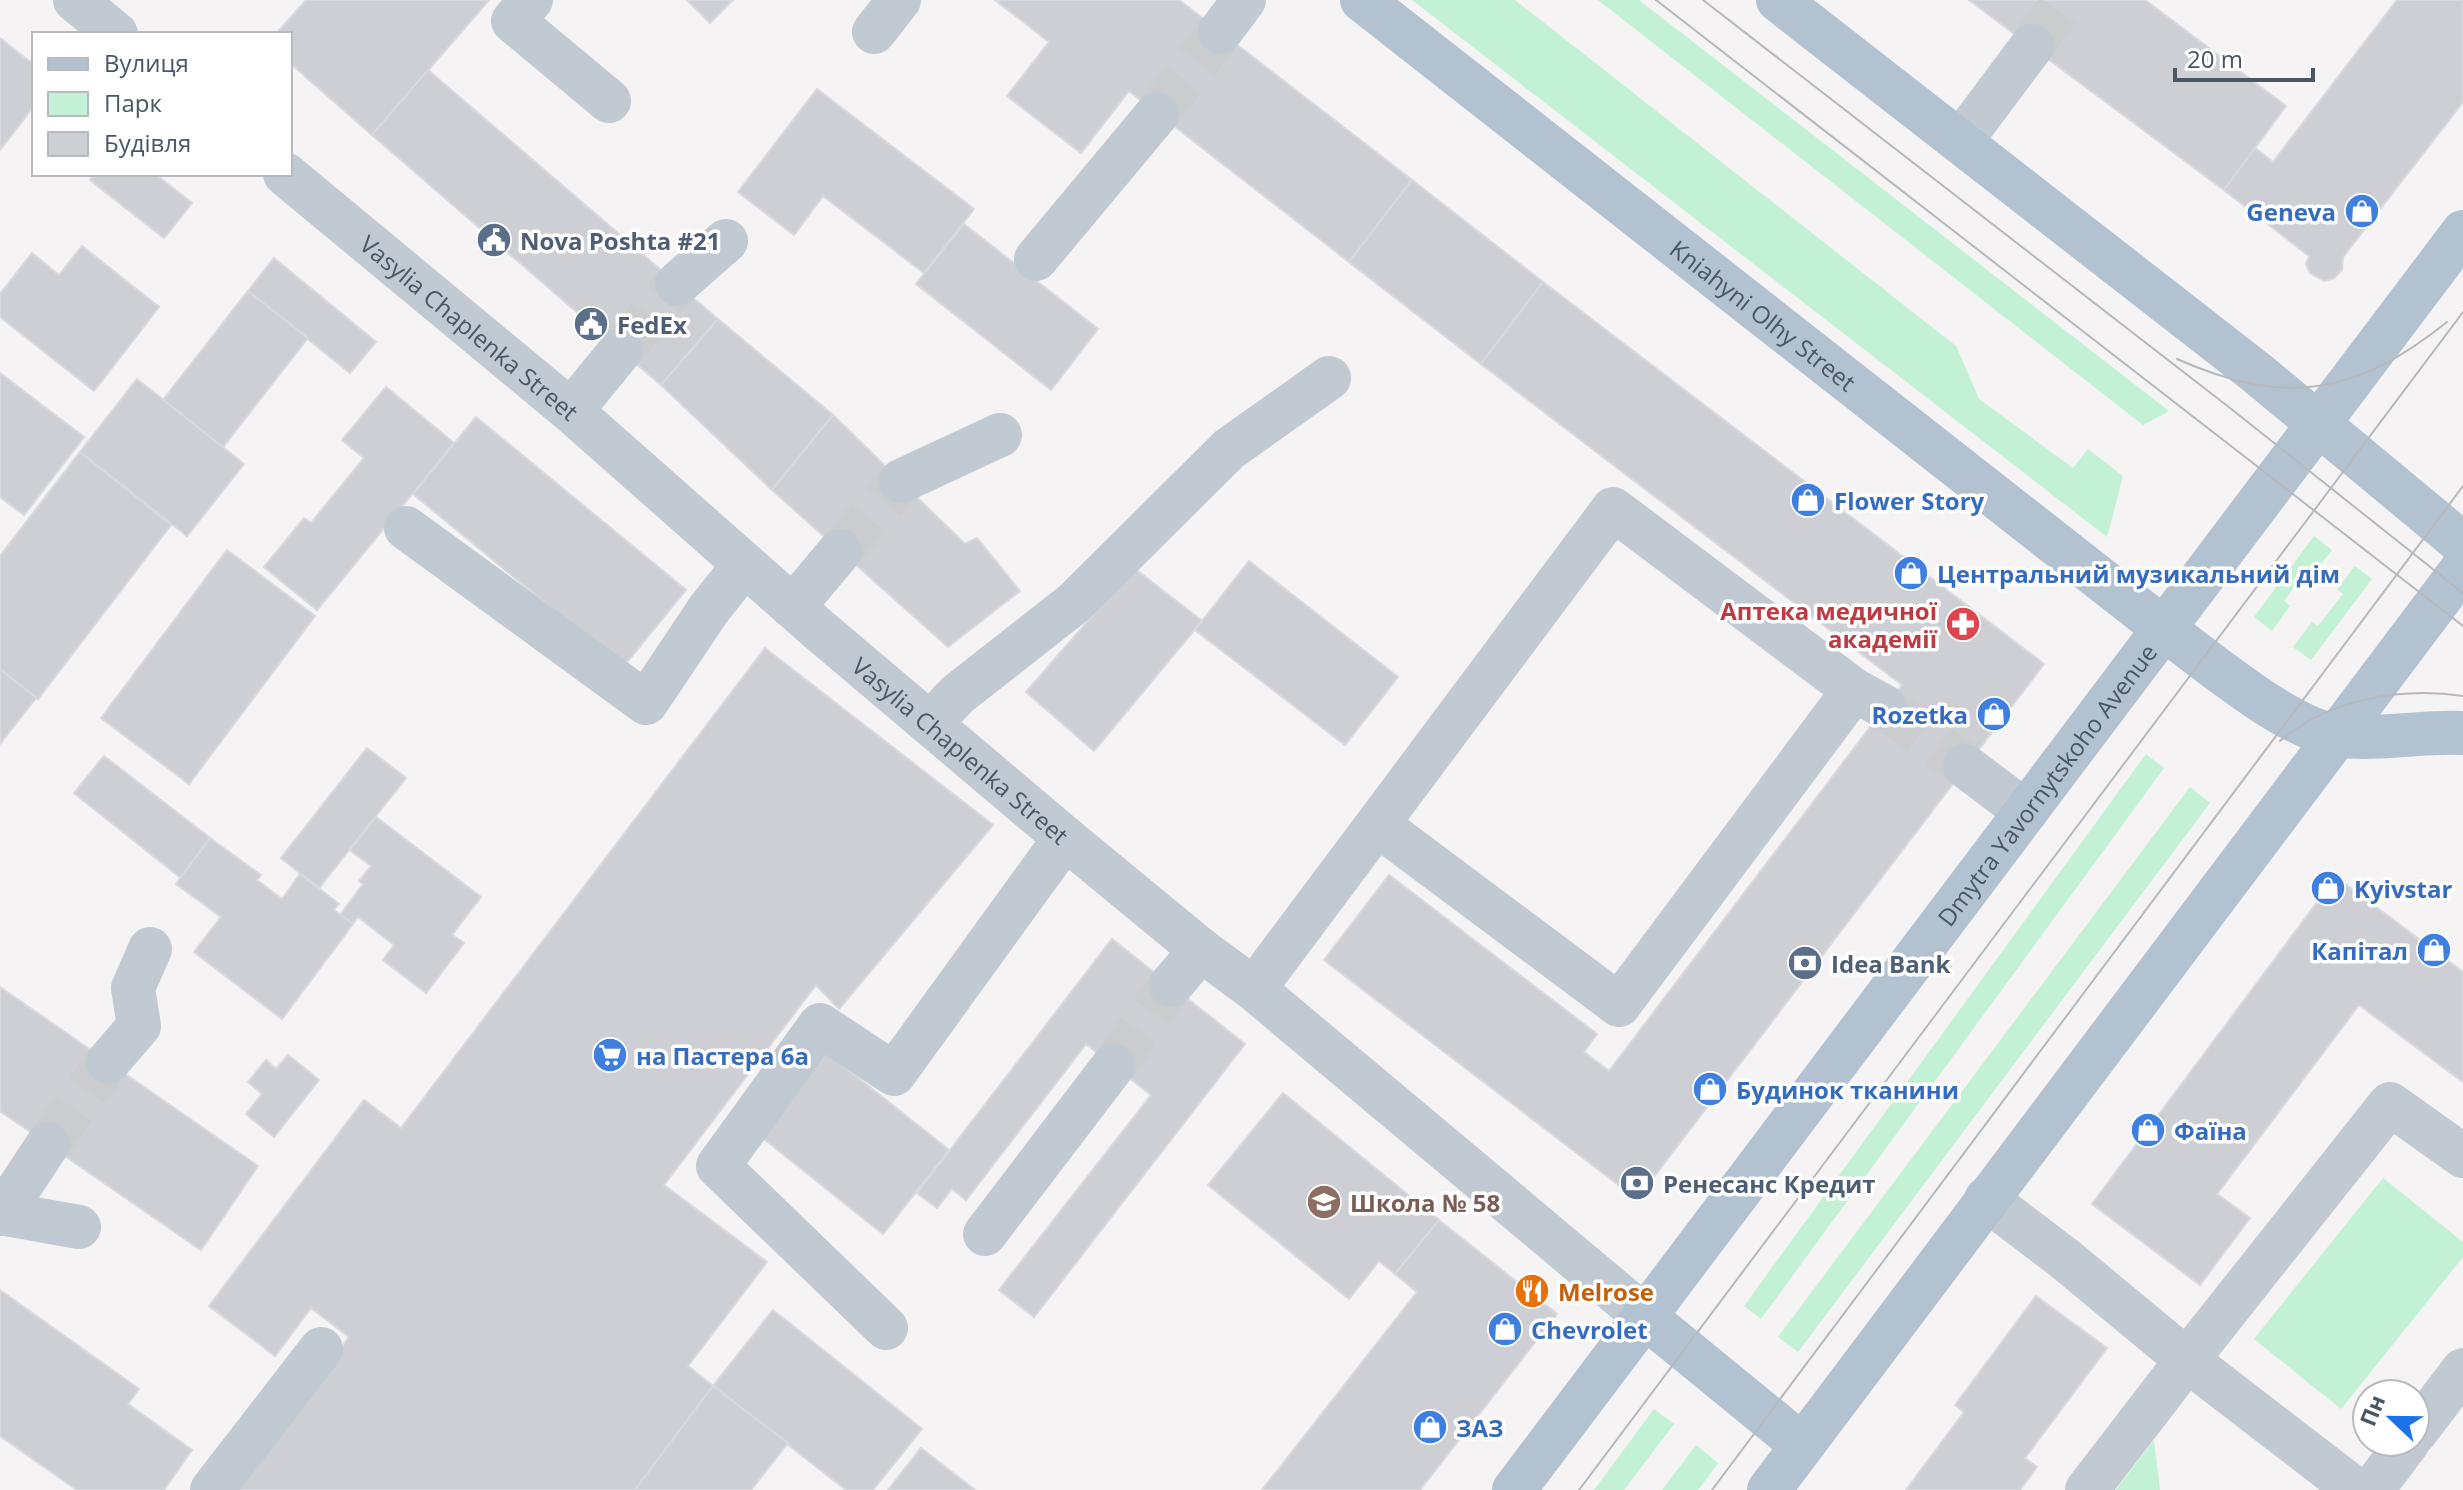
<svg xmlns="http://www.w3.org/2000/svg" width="2463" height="1490" viewBox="0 0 2463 1490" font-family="'Open Sans',sans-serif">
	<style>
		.green { fill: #c3f1d5 }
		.building { fill: #cdcfd5; stroke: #d7d9de; stroke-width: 2 }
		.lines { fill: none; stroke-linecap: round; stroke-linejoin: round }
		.minor-tunnel { stroke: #caccce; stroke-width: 44; stroke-dasharray: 44 22; stroke-linecap: butt }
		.minor { stroke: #c1cad2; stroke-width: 44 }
		.major { stroke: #b3c2d1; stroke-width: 44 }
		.tram { stroke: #b5b8bd; stroke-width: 2 }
		.labels { text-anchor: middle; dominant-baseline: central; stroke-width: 7; stroke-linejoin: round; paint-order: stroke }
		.shop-label { font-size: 24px; font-weight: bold; fill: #366cbe; stroke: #fff; text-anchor: start }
		.service-label { font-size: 24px; font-weight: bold; fill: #4e5e75; stroke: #fff; text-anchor: start }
		.street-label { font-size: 24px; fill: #4a5661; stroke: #fff }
		.health-label { font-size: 24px; font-weight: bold; fill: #be3a42; stroke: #fff; text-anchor: end }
		.education-label { font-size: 24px; font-weight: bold; fill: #785e54; stroke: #fff; text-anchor: start }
		.food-label { font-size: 24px; font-weight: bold; fill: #c56008; stroke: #fff; text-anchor: start }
	</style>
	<rect width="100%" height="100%" fill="#f5f3f3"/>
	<g class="green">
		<path d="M 1412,0 L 1515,0 L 1956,346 L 1979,399 L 2073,468 L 2088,449 L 2123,476 L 2107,537 Z"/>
		<path d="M 1598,0 L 1639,0 L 2169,411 L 2143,425 Z"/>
		<path d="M 2314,536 L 2332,550 L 2314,573 L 2308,569 L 2284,601 L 2290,606 L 2272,631 L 2254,617 Z"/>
		<path d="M 2355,566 L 2372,579 L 2311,660 L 2293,647 L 2312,622 L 2318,626 L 2343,594 L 2337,589 Z"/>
		<path d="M 2146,754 L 2164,768 L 1761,1319 L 1744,1306 Z"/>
		<path d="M 2190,787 L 2210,803 L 1798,1352 L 1778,1337 Z"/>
		<path d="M 2383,1178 L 2463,1242 L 2463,1257 L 2341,1409 L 2254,1339 Z"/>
		<path d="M 1654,1409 L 1674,1424 L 1624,1490 L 1594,1490 Z"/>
		<path d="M 2154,1440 L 2160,1490 L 2116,1490 Z"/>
		<path d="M 1696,1445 L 1718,1463 L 1698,1490 L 1662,1490 Z"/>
	</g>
	<g class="building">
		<path d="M 306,0 L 489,0 L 372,135 L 290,63 L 290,34 L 276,34 Z"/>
		<path d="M 687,0 L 733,0 L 710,23 Z"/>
		<path d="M 995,0 L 1179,0 L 1412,180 L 1349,262 L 1129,91 L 1081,153 L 1007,96 L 1049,42 Z"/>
		<path d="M 1969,0 L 2145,0 L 2286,106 L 2224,190 Z"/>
		<path d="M 2397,0 L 2463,0 L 2463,102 L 2343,257 L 2342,270 L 2334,278 L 2324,281 L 2310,273 L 2306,264 L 2309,256 L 2224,190 L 2255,148 L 2273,162 Z"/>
		<path d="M 0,38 L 34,65 L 34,106 L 0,150 Z"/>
		<path d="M 428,70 L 718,319 L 661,385 L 372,135 Z"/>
		<path d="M 817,89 L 974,209 L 924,273 L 823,196 L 794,235 L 738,192 Z"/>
		<path d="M 95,174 L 155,174 L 192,203 L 164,238 L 90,180 Z"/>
		<path d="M 1412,180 L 1543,282 L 1481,364 L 1349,262 Z"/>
		<path d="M 964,224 L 1098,329 L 1051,390 L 916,284 Z"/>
		<path d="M 82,246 L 159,307 L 94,391 L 0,317 L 0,294 L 32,253 L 59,275 Z"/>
		<path d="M 274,258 L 376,342 L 350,373 L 248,291 Z"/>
		<path d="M 1543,282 L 2044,664 L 1637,1199 L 1324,960 L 1389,875 L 1597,1034 L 1584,1052 L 1609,1071 L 1902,685 L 1481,364 Z"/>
		<path d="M 248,291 L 308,338 L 223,447 L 163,400 Z"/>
		<path d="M 718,319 L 833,415 L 772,490 L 661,385 Z"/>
		<path d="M 0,373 L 84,437 L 24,515 L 0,497 Z"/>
		<path d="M 137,379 L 244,464 L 187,536 L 80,452 Z"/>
		<path d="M 386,387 L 454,443 L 317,610 L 264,567 L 304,518 L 311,523 L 364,458 L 342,440 Z"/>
		<path d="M 833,415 L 965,544 L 977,538 L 1020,591 L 948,647 L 772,490 Z"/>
		<path d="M 476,417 L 686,590 L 623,667 L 413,494 Z"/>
		<path d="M 80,452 L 171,525 L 38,699 L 0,669 L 0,556 Z"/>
		<path d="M 227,550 L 315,616 L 189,784 L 101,718 Z"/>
		<path d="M 1249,561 L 1398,677 L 1345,745 L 1195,630 Z"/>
		<path d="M 1134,568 L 1202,621 L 1094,751 L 1026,692 Z"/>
		<path d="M 765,648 L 993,825 L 839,1009 L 816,985 L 664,1185 L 767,1262 L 688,1366 L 713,1386 L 635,1490 L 234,1490 L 349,1337 L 311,1308 L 275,1356 L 209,1306 L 364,1100 L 401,1128 Z"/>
		<path d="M 0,669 L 36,698 L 0,744 Z"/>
		<path d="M 367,748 L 406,778 L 319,888 L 281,858 Z"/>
		<path d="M 104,756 L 210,838 L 181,878 L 74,793 Z"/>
		<path d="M 376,817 L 481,897 L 452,935 L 464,943 L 426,993 L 383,960 L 394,945 L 358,917 L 353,924 L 340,915 L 363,884 L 359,881 L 371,866 L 350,850 Z"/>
		<path d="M 210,838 L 261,875 L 257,880 L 282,899 L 300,874 L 339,904 L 334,910 L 353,924 L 282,1019 L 194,952 L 221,917 L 176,884 Z"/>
		<path d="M 2336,877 L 2463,972 L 2463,1082 L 2359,1005 L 2217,1194 L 2250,1218 L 2200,1285 L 2092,1204 Z"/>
		<path d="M 1112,939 L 1245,1044 L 1034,1317 L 999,1290 L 1151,1095 L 1086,1044 L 966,1200 L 952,1189 L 937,1208 L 917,1193 Z"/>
		<path d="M 0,987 L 258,1166 L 201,1250 L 0,1111 Z"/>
		<path d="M 827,1053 L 949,1150 L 883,1234 L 760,1136 Z"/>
		<path d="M 288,1055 L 319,1080 L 274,1137 L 246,1114 L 262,1094 L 248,1082 L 266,1060 L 276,1069 Z"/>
		<path d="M 1283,1093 L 1439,1220 L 1395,1274 L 1379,1261 L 1349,1299 L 1208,1185 Z"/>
		<path d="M 1439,1220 L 1557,1314 L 1420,1490 L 1262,1490 L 1417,1292 L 1395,1274 Z"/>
		<path d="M 0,1290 L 139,1389 L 128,1404 L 192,1450 L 164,1490 L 77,1490 L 0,1436 Z"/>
		<path d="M 2036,1296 L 2107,1348 L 2025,1458 L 2037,1467 L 2020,1490 L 1906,1490 L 1964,1412 L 1955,1405 Z"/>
		<path d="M 773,1310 L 922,1429 L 873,1490 L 846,1490 L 713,1386 Z"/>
		<path d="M 713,1386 L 788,1443 L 751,1490 L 635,1490 Z"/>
		<path d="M 921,1448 L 975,1490 L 888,1490 Z"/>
	</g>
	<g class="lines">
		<g class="minor-tunnel">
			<path d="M 2032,46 L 2065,0"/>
			<path d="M 1157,114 L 1220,32"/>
			<path d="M 621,350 L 677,284"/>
			<path d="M 840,551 L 901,481"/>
			<path d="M 1885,707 L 1965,766"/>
			<path d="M 1113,1066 L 1171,985"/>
			<path d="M 48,1144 L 108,1062"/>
		</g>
		<g class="minor">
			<path d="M 75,0 L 116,34"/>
			<path d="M 531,0 L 513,21 L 609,101"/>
			<path d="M 874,32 L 899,0"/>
			<path d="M 1220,32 L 1244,0"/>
			<path d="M 1961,141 L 2032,46"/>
			<path id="s1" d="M 285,174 L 571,411 L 818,629 L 1065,838 L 1201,950 L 1254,989 L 1644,1316"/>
			<path d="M 1036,259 L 1157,114"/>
			<path d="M 677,284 L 726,241"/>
			<path d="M 571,411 L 621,350"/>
			<path d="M 901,481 L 1000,435"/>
			<path d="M 406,528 L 646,703 L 709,609 L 744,565"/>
			<path d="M 793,607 L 840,551"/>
			<path d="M 930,723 L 958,694 L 1074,603 L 1229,449 L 1329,378"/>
			<path d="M 1965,766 L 2026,812"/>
			<path d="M 1378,825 L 1619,1005 L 1854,690"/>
			<path d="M 1171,985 L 1201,950"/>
			<path d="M 1254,989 L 1613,509 L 1854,690 L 1885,707"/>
			<path d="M 108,1062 L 139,1026 L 133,988 L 150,949"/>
			<path d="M 1986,1199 L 2065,1259 L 2187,1360 L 2087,1490"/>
			<path d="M 0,1213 L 79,1227"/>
			<path d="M 2,1214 L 48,1144"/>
			<path d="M 985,1234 L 1113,1066"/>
			<path d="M 886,1328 L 718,1166 L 820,1025 L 894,1074 L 1065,838"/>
			<path d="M 2415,1433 L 2463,1370"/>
			<path d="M 212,1490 L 321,1349"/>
			<path d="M 2356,1490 L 2187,1360 L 2390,1104 L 2463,1156"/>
			<path d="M 2372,1490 L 2408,1442"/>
		</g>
		<g class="major">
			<path id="s2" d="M 1362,0 L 2163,628 C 2203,658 2287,728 2334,735 C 2377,741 2420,731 2463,733"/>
			<path d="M 1778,0 L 2257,373 L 2463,544"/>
			<path d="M 1644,1316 L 1802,1445"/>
			<path id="s3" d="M 1514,1490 L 2463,232"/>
			<path d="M 1769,1490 L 2463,568"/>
		</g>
		<g class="tram">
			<path d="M 1656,0 L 2463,626"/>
			<path d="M 1703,0 L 2230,408 L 2463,593"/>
			<path d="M 2177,359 C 2285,407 2356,395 2447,322"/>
			<path d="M 2280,741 C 2329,699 2401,687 2463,696"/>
			<path d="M 1579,1490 L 2463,312"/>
			<path d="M 1712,1490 L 2463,486"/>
		</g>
	</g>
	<defs>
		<g id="shop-disc" transform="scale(1.8)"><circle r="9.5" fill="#3f7fe0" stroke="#fff"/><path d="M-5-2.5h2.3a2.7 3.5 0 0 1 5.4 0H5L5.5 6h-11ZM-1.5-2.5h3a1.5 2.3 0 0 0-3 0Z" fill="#fff"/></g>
		<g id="civic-disc" transform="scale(1.8)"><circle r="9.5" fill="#5c6f8a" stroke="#fff"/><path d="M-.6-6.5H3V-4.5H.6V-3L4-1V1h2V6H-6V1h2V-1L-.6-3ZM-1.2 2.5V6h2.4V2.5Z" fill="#fff"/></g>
		<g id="pharmacy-disc" transform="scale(1.8)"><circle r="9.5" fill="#e0444e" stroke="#fff"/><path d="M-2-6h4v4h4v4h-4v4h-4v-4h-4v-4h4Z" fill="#fff"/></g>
		<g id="bank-disc" transform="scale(1.8)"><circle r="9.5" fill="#5c6f8a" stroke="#fff"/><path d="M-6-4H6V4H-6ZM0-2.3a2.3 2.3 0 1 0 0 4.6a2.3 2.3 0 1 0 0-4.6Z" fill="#fff"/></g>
		<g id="supermarket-disc" transform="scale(1.8)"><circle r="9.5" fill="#3f7fe0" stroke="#fff"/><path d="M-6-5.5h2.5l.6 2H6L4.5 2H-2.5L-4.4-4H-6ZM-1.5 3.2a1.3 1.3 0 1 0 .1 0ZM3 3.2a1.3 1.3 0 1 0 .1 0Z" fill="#fff"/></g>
		<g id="school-disc" transform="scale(1.8)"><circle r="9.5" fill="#8d6e63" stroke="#fff"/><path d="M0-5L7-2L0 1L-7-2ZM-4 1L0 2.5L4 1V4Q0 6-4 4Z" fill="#fff"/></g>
		<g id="restaurant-disc" transform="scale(1.8)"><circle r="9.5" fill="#e8710a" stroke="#fff"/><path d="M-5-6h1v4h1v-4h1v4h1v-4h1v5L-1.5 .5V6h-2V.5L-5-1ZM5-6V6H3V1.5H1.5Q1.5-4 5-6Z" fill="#fff"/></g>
	</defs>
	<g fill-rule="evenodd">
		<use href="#shop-disc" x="2362" y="211"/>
		<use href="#civic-disc" x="494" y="240"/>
		<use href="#civic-disc" x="591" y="324"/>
		<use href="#shop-disc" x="1808" y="500"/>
		<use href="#shop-disc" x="1911" y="573"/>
		<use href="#pharmacy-disc" x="1963" y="624"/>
		<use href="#shop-disc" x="1994" y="714"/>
		<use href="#shop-disc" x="2328" y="888"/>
		<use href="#shop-disc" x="2434" y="950"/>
		<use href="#bank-disc" x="1805" y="963"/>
		<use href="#supermarket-disc" x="610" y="1055"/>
		<use href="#shop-disc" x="1710" y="1089"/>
		<use href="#shop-disc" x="2148" y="1130"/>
		<use href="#bank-disc" x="1637" y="1183"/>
		<use href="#school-disc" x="1324" y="1202"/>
		<use href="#restaurant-disc" x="1532" y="1291"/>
		<use href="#shop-disc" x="1505" y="1329"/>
		<use href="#shop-disc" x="1430" y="1427"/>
	</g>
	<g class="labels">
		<g class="shop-label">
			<text x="2336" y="211" text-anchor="end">Geneva</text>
			<text x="1834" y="500">Flower Story</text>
			<text x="1937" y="573">Центральний музикальний дім</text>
			<text x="1968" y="714" text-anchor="end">Rozetka</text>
			<text x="2354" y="888">Kyivstar</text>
			<text x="2408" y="950" text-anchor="end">Капітал</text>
			<text x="636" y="1055">на Пастера 6а</text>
			<text x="1736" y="1089">Будинок тканини</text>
			<text x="2174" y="1130">Фаїна</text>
			<text x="1531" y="1329">Chevrolet</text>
			<text x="1456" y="1427">ЗАЗ</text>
		</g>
		<g class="service-label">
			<text x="520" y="240">Nova Poshta #21</text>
			<text x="617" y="324">FedEx</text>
			<text x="1831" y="963">Idea Bank</text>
			<text x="1663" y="1183">Ренесанс Кредит</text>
		</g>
		<g class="street-label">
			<text stroke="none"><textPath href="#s2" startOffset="510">Kniahyni Olhy Street</textPath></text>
			<text stroke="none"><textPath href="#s1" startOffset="240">Vasylia Chaplenka Street</textPath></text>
			<text stroke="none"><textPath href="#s1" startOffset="888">Vasylia Chaplenka Street</textPath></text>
			<text stroke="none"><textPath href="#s3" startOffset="884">Dmytra Yavornytskoho Avenue</textPath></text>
		</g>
		<g class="health-label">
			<text x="1937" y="610">Аптека медичної<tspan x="1937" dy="28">академії</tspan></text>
		</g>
		<g class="education-label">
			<text x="1350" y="1202">Школа № 58</text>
		</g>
		<g class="food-label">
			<text x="1558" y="1291">Melrose</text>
		</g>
	</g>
	<rect x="32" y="32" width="260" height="144" fill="#ffffff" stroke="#b7bbc0" stroke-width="2"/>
	<rect x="48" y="58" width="40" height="12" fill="#b3c2d1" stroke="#b7bbc0" stroke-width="2"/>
	<text x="104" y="72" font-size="24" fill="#4a5661">Вулиця</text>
	<rect x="48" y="92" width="40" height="24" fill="#c3f1d5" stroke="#b7bbc0" stroke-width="2"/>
	<text x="104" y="112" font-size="24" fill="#4a5661">Парк</text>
	<rect x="48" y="132" width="40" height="24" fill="#cdcfd5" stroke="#b7bbc0" stroke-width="2"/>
	<text x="104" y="152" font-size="24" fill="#4a5661">Будівля</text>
	<g transform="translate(2391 1418) rotate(292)"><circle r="38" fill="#ffffff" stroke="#b7bbc0" stroke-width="2"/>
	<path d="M0-6L14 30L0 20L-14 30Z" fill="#1a73e8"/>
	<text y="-12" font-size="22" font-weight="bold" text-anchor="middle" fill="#4a5661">Пн</text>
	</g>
	<path d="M2175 68v12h138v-12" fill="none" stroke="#4a5661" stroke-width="4"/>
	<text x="2187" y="68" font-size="24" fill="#4a5661" stroke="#ffffff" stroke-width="6" paint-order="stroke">20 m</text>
</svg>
